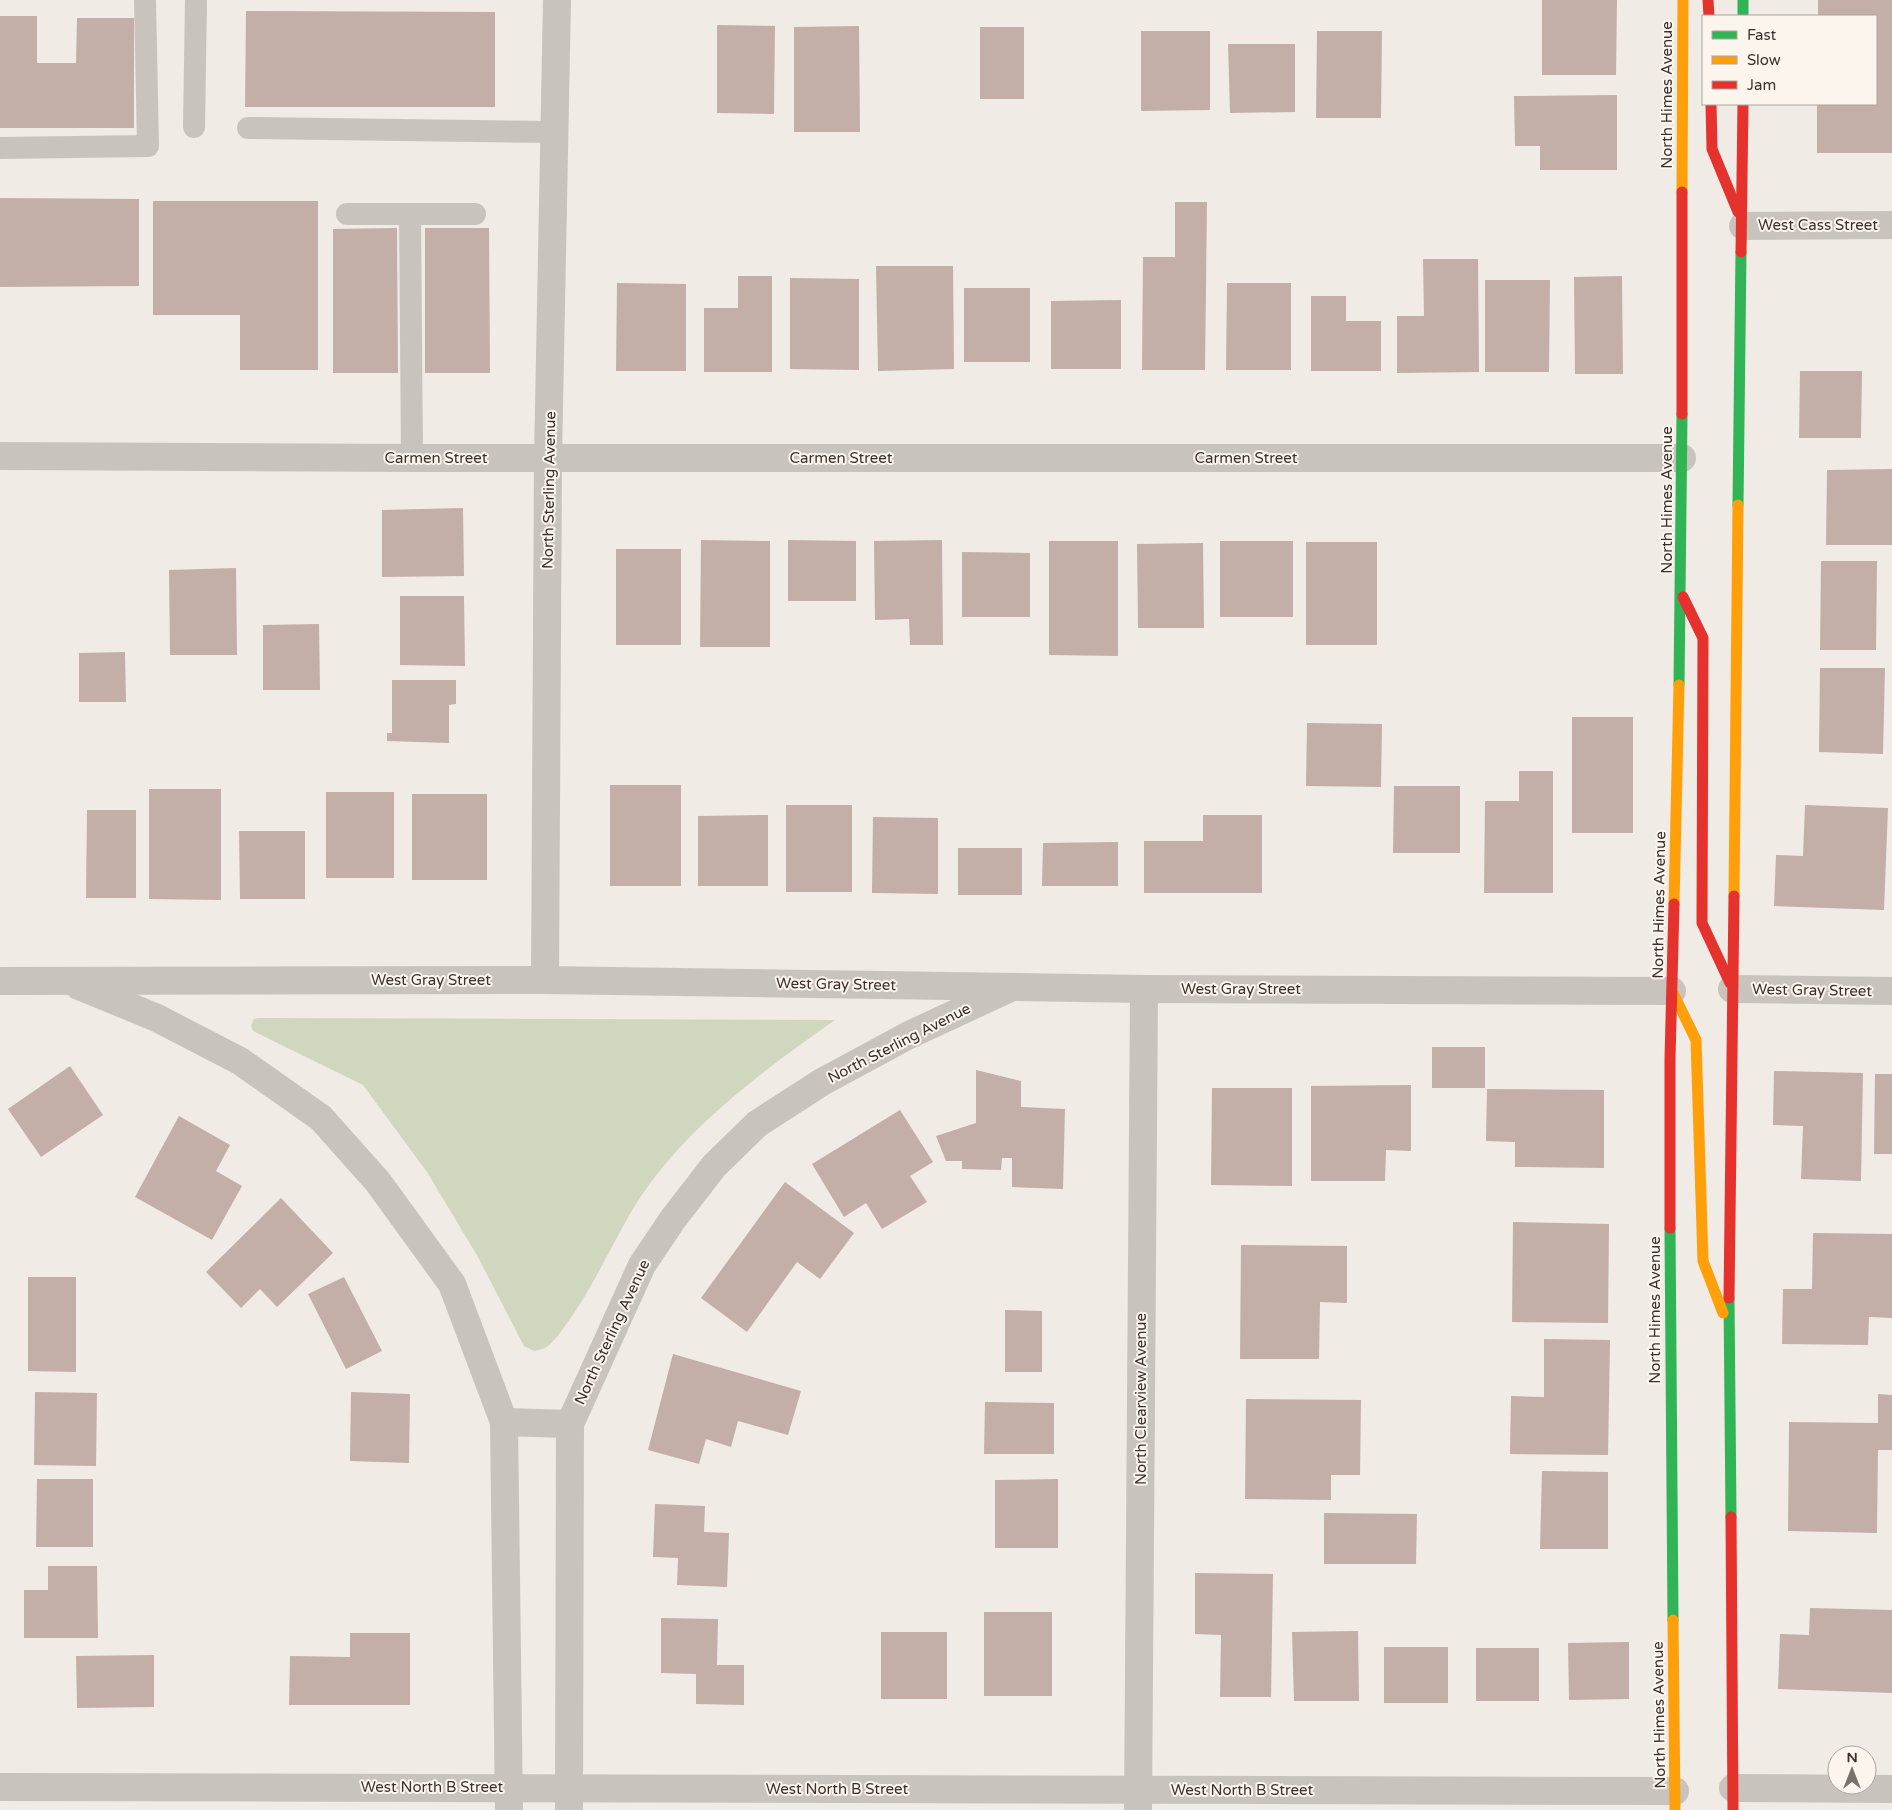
<svg xmlns="http://www.w3.org/2000/svg" width="1892" height="1810" viewBox="0 0 1892 1810" font-family="'Varela Round',sans-serif">
	<style>
		.green { fill: #d1d6bf }
		.building { fill: #c3afa7 }
		.lines { fill: none; stroke-linecap: round; stroke-linejoin: round }
		.lane { stroke: #c9c3be; stroke-width: 22 }
		.street { stroke: #c9c3be; stroke-width: 28 }
		.fast { stroke: #30b455; stroke-width: 11 }
		.slow { stroke: #ff9f0a; stroke-width: 11 }
		.jam { stroke: #e5322d; stroke-width: 11 }
		.labels { text-anchor: middle; dominant-baseline: central; stroke-width: 4; stroke-linejoin: round; paint-order: stroke }
		.street-label { font-size: 15px; fill: #3b302b; stroke: #fbf5ee }
	</style>
	<rect width="100%" height="100%" fill="#f0ebe5"/>
	<path class="green" d="M 258,1018 L 835,1020 C 760,1073 677,1133 630,1214 C 608,1252 591,1291 565,1326 C 560,1332 555,1341 548,1346 C 544,1349 539,1350 534,1351 L 524,1346 L 478,1257 L 427,1172 L 363,1085 L 253,1031 L 251,1025 L 254,1019 Z"/>
	<g class="building">
		<path d="M 1542,0 L 1617,0 L 1616,75 L 1542,75 Z"/>
		<path d="M 1818,0 L 1892,0 L 1892,153 L 1817,153 L 1817,104 L 1876,104 L 1876,16 L 1818,16 Z"/>
		<path d="M 246,11 L 495,12 L 495,107 L 245,107 Z"/>
		<path d="M 0,16 L 37,16 L 37,63 L 76,63 L 77,18 L 134,18 L 134,128 L 0,128 Z"/>
		<path d="M 717,25 L 775,26 L 774,114 L 717,113 Z"/>
		<path d="M 859,26 L 860,132 L 794,132 L 794,27 Z"/>
		<rect x="980" y="27" width="44" height="72"/>
		<path d="M 1141,31 L 1210,31 L 1210,110 L 1141,111 Z"/>
		<path d="M 1317,31 L 1382,31 L 1381,118 L 1316,118 Z"/>
		<path d="M 1228,44 L 1295,44 L 1295,112 L 1230,113 Z"/>
		<path d="M 1617,95 L 1617,170 L 1540,170 L 1540,146 L 1515,146 L 1514,96 Z"/>
		<path d="M 0,198 L 139,199 L 139,286 L 0,287 Z"/>
		<path d="M 153,201 L 318,201 L 318,370 L 240,370 L 240,315 L 153,315 Z"/>
		<path d="M 1175,202 L 1207,202 L 1205,370 L 1142,370 L 1143,257 L 1175,257 Z"/>
		<path d="M 397,228 L 398,373 L 333,373 L 333,229 Z"/>
		<path d="M 425,228 L 489,228 L 490,373 L 425,373 Z"/>
		<path d="M 1423,259 L 1478,259 L 1479,372 L 1397,373 L 1397,316 L 1424,316 Z"/>
		<path d="M 876,266 L 953,266 L 954,369 L 878,371 Z"/>
		<path d="M 738,276 L 772,276 L 772,372 L 704,372 L 704,308 L 738,308 Z"/>
		<path d="M 1622,276 L 1623,374 L 1575,374 L 1574,277 Z"/>
		<path d="M 790,278 L 859,279 L 859,370 L 790,369 Z"/>
		<path d="M 1485,280 L 1550,280 L 1549,372 L 1485,372 Z"/>
		<path d="M 617,283 L 686,284 L 686,371 L 616,371 Z"/>
		<path d="M 1227,283 L 1291,283 L 1291,370 L 1226,370 Z"/>
		<rect x="964" y="288" width="66" height="74"/>
		<path d="M 1311,296 L 1346,296 L 1346,321 L 1381,321 L 1381,371 L 1311,371 Z"/>
		<path d="M 1121,300 L 1121,369 L 1051,369 L 1051,301 Z"/>
		<path d="M 1800,371 L 1862,371 L 1861,438 L 1799,438 Z"/>
		<path d="M 1892,469 L 1892,545 L 1826,545 L 1827,470 Z"/>
		<path d="M 463,508 L 464,576 L 382,577 L 382,510 Z"/>
		<path d="M 701,540 L 770,541 L 770,647 L 700,647 Z"/>
		<path d="M 788,540 L 856,541 L 856,601 L 788,601 Z"/>
		<path d="M 942,540 L 943,645 L 910,645 L 909,619 L 875,620 L 874,541 Z"/>
		<path d="M 1049,541 L 1118,541 L 1118,656 L 1049,655 Z"/>
		<rect x="1220" y="541" width="73" height="76"/>
		<rect x="1306" y="542" width="71" height="103"/>
		<path d="M 1203,543 L 1204,628 L 1138,628 L 1137,544 Z"/>
		<rect x="616" y="549" width="65" height="96"/>
		<path d="M 962,552 L 1030,553 L 1030,617 L 962,617 Z"/>
		<path d="M 1821,561 L 1877,561 L 1876,650 L 1820,650 Z"/>
		<path d="M 236,568 L 237,655 L 170,655 L 169,570 Z"/>
		<path d="M 400,596 L 464,596 L 465,666 L 400,665 Z"/>
		<path d="M 319,624 L 320,690 L 263,690 L 263,625 Z"/>
		<path d="M 125,652 L 126,702 L 79,702 L 79,653 Z"/>
		<path d="M 1820,668 L 1885,668 L 1883,754 L 1819,752 Z"/>
		<path d="M 392,680 L 456,680 L 456,704 L 449,705 L 449,743 L 387,741 L 387,733 L 392,733 Z"/>
		<rect x="1572" y="717" width="61" height="116"/>
		<path d="M 1307,723 L 1382,724 L 1381,787 L 1306,786 Z"/>
		<path d="M 1519,771 L 1553,771 L 1553,893 L 1484,893 L 1485,801 L 1519,801 Z"/>
		<rect x="610" y="785" width="71" height="101"/>
		<path d="M 1394,786 L 1460,786 L 1460,853 L 1393,853 Z"/>
		<path d="M 149,789 L 221,789 L 221,900 L 149,899 Z"/>
		<rect x="326" y="792" width="68" height="86"/>
		<rect x="412" y="794" width="75" height="86"/>
		<rect x="786" y="805" width="66" height="87"/>
		<path d="M 1805,805 L 1888,808 L 1884,910 L 1774,906 L 1776,855 L 1803,856 Z"/>
		<path d="M 87,810 L 136,810 L 136,898 L 86,898 Z"/>
		<path d="M 768,815 L 768,886 L 698,886 L 698,816 Z"/>
		<path d="M 1203,815 L 1262,815 L 1262,893 L 1144,893 L 1144,841 L 1203,841 Z"/>
		<path d="M 873,817 L 938,818 L 938,894 L 872,893 Z"/>
		<path d="M 239,831 L 305,831 L 305,899 L 240,899 Z"/>
		<path d="M 1118,842 L 1118,886 L 1042,886 L 1043,843 Z"/>
		<rect x="958" y="848" width="64" height="47"/>
		<rect x="1432" y="1047" width="53" height="41"/>
		<path d="M 70,1066 L 103,1115 L 41,1157 L 8,1109 Z"/>
		<path d="M 976,1070 L 1021,1081 L 1021,1107 L 1065,1109 L 1063,1189 L 1012,1187 L 1012,1158 L 1002,1158 L 1001,1170 L 962,1169 L 962,1161 L 946,1161 L 936,1136 L 976,1123 Z"/>
		<path d="M 1774,1071 L 1863,1073 L 1861,1181 L 1801,1179 L 1803,1126 L 1773,1125 Z"/>
		<path d="M 1875,1074 L 1892,1074 L 1892,1154 L 1874,1154 Z"/>
		<path d="M 1411,1085 L 1411,1151 L 1386,1150 L 1385,1181 L 1311,1181 L 1311,1086 Z"/>
		<path d="M 1212,1088 L 1292,1088 L 1292,1186 L 1211,1185 Z"/>
		<path d="M 1487,1089 L 1604,1090 L 1604,1168 L 1515,1167 L 1515,1142 L 1486,1141 Z"/>
		<path d="M 900,1110 L 933,1162 L 910,1176 L 927,1202 L 882,1229 L 866,1203 L 844,1217 L 812,1164 Z"/>
		<path d="M 179,1116 L 230,1145 L 216,1171 L 242,1186 L 212,1240 L 135,1197 Z"/>
		<path d="M 785,1182 L 854,1233 L 820,1279 L 797,1262 L 747,1332 L 701,1298 Z"/>
		<path d="M 281,1198 L 333,1253 L 277,1307 L 260,1289 L 241,1308 L 206,1272 Z"/>
		<path d="M 1513,1222 L 1609,1224 L 1608,1323 L 1512,1322 Z"/>
		<path d="M 1813,1233 L 1892,1234 L 1892,1318 L 1869,1317 L 1868,1345 L 1782,1344 L 1783,1289 L 1812,1289 Z"/>
		<path d="M 1241,1245 L 1347,1246 L 1347,1303 L 1320,1302 L 1319,1359 L 1240,1359 Z"/>
		<path d="M 28,1277 L 76,1277 L 76,1372 L 28,1371 Z"/>
		<path d="M 344,1277 L 382,1351 L 346,1369 L 308,1294 Z"/>
		<path d="M 1005,1310 L 1042,1311 L 1042,1372 L 1005,1372 Z"/>
		<path d="M 1544,1339 L 1610,1340 L 1608,1455 L 1510,1454 L 1511,1396 L 1544,1397 Z"/>
		<path d="M 673,1354 L 801,1391 L 788,1435 L 738,1421 L 731,1447 L 706,1439 L 699,1464 L 648,1450 Z"/>
		<path d="M 35,1392 L 97,1393 L 96,1466 L 34,1465 Z"/>
		<path d="M 351,1392 L 410,1394 L 409,1463 L 350,1461 Z"/>
		<path d="M 1878,1394 L 1892,1395 L 1892,1450 L 1878,1450 L 1877,1533 L 1788,1531 L 1789,1422 L 1878,1423 Z"/>
		<path d="M 1246,1399 L 1361,1400 L 1360,1475 L 1331,1475 L 1331,1500 L 1245,1499 Z"/>
		<path d="M 985,1402 L 1054,1403 L 1054,1454 L 984,1454 Z"/>
		<path d="M 1542,1471 L 1608,1472 L 1608,1549 L 1540,1549 Z"/>
		<path d="M 37,1479 L 93,1479 L 93,1547 L 36,1547 Z"/>
		<path d="M 1058,1479 L 1058,1548 L 995,1548 L 995,1480 Z"/>
		<path d="M 655,1504 L 705,1506 L 704,1532 L 729,1533 L 727,1587 L 677,1585 L 678,1558 L 653,1557 Z"/>
		<path d="M 1324,1513 L 1417,1514 L 1416,1564 L 1324,1564 Z"/>
		<path d="M 48,1566 L 97,1566 L 98,1638 L 24,1638 L 24,1590 L 48,1590 Z"/>
		<path d="M 1195,1573 L 1273,1574 L 1271,1697 L 1220,1697 L 1221,1635 L 1195,1634 Z"/>
		<path d="M 1810,1608 L 1892,1610 L 1892,1693 L 1778,1689 L 1780,1634 L 1809,1635 Z"/>
		<rect x="984" y="1612" width="68" height="84"/>
		<path d="M 661,1618 L 718,1619 L 717,1665 L 744,1665 L 744,1705 L 696,1704 L 696,1674 L 661,1673 Z"/>
		<path d="M 1358,1631 L 1359,1701 L 1294,1701 L 1292,1632 Z"/>
		<rect x="881" y="1632" width="66" height="67"/>
		<path d="M 350,1633 L 410,1633 L 410,1705 L 289,1705 L 290,1656 L 350,1657 Z"/>
		<path d="M 1629,1642 L 1629,1699 L 1569,1700 L 1568,1643 Z"/>
		<rect x="1384" y="1647" width="64" height="56"/>
		<rect x="1476" y="1648" width="63" height="53"/>
		<path d="M 154,1655 L 154,1707 L 77,1708 L 76,1656 Z"/>
	</g>
	<g class="lines">
		<g class="lane">
			<path d="M 194,127 L 196,0"/>
			<path d="M 248,128 L 556,132"/>
			<path d="M 0,148 L 148,146 L 145,0"/>
			<path d="M 347,214 L 475,214"/>
			<path d="M 410,214 L 412,458"/>
		</g>
		<g class="street">
			<path d="M 1743,226 L 1892,225"/>
			<path d="M 0,456 L 412,458 L 1682,458"/>
			<path d="M 545,980 L 548,458 L 557,0"/>
			<path d="M 0,981 L 545,980 L 1144,989 L 1672,991"/>
			<path d="M 79,986 L 157,1018 L 240,1061 L 321,1118 L 378,1182 L 452,1284 L 504,1422 L 509,1810"/>
			<path d="M 1732,989 L 1892,991"/>
			<path d="M 504,1422 L 570,1424"/>
			<path d="M 0,1787 L 1675,1791"/>
			<path d="M 1733,1788 L 1892,1789"/>
			<path d="M 569,1810 L 570,1424 L 642,1265 L 673,1219 L 714,1166 L 757,1124 L 822,1082 L 909,1035 L 1008,989"/>
			<path d="M 1138,1810 L 1144,989"/>
		</g>
		<g class="fast">
			<path d="M 1743,0 L 1743,16"/>
			<path d="M 1738,505 L 1741,252"/>
			<path d="M 1679,685 L 1682,414"/>
			<path d="M 1670,1228 L 1673,1620"/>
			<path d="M 1729,1298 L 1731,1517"/>
		</g>
		<g class="slow">
			<path d="M 1682,192 L 1683,0"/>
			<path d="M 1734,896 L 1738,505"/>
			<path d="M 1674,904 L 1679,685"/>
			<path d="M 1674,995 L 1696,1040 L 1703,1261 L 1723,1313"/>
			<path d="M 1673,1620 L 1675,1810"/>
		</g>
		<g class="jam">
			<path d="M 1708,0 L 1709,16"/>
			<path d="M 1711,104 L 1712,149 L 1738,212"/>
			<path d="M 1741,252 L 1743,104"/>
			<path d="M 1682,414 L 1682,192"/>
			<path d="M 1683,597 L 1703,638 L 1702,923 L 1730,983"/>
			<path d="M 1670,1228 L 1670,1059 L 1674,904"/>
			<path d="M 1729,1298 L 1734,896"/>
			<path d="M 1731,1517 L 1733,1810"/>
		</g>
	</g>
	<g class="labels">
		<g class="street-label">
			<text transform="translate(1667 95) rotate(-90)">North Himes Avenue</text>
			<text x="1818" y="225">West Cass Street</text>
			<text x="436" y="458">Carmen Street</text>
			<text x="841" y="458">Carmen Street</text>
			<text x="1246" y="458">Carmen Street</text>
			<text transform="translate(549 490) rotate(-89)">North Sterling Avenue</text>
			<text transform="translate(1667 500) rotate(-90)">North Himes Avenue</text>
			<text transform="translate(1659 905) rotate(-89)">North Himes Avenue</text>
			<text x="431" y="980">West Gray Street</text>
			<text transform="translate(836 984) rotate(1)">West Gray Street</text>
			<text x="1241" y="989">West Gray Street</text>
			<text transform="translate(1812 990) rotate(1)">West Gray Street</text>
			<text transform="translate(899 1043) rotate(-27)">North Sterling Avenue</text>
			<text transform="translate(1655 1310) rotate(-90)">North Himes Avenue</text>
			<text transform="translate(612 1332) rotate(-65)">North Sterling Avenue</text>
			<text transform="translate(1141 1399) rotate(-90)">North Clearview Avenue</text>
			<text transform="translate(1659 1715) rotate(-91)">North Himes Avenue</text>
			<text x="432" y="1787">West North B Street</text>
			<text x="837" y="1789">West North B Street</text>
			<text x="1242" y="1790">West North B Street</text>
		</g>
	</g>
	<rect x="1702" y="15" width="175" height="90" fill="#fbf5ee" stroke="#aea6a0"/>
	<rect x="1712" y="31" width="25" height="8" fill="#30b455" stroke="#aea6a0"/>
	<text x="1747" y="40" font-size="15" fill="#3b302b">Fast</text>
	<rect x="1712" y="56" width="25" height="8" fill="#ff9f0a" stroke="#aea6a0"/>
	<text x="1747" y="65" font-size="15" fill="#3b302b">Slow</text>
	<rect x="1712" y="81" width="25" height="8" fill="#e5322d" stroke="#aea6a0"/>
	<text x="1747" y="90" font-size="15" fill="#3b302b">Jam</text>
	<g transform="translate(1852 1770)"><circle r="24" fill="#fbf5ee" stroke="#aea6a0"/>
	<path d="M0-4L9 19L0 12L-9 19Z" fill="#7a716c"/>
	<text y="-8" font-size="14" font-weight="bold" text-anchor="middle" fill="#3b302b">N</text>
	</g>
</svg>
